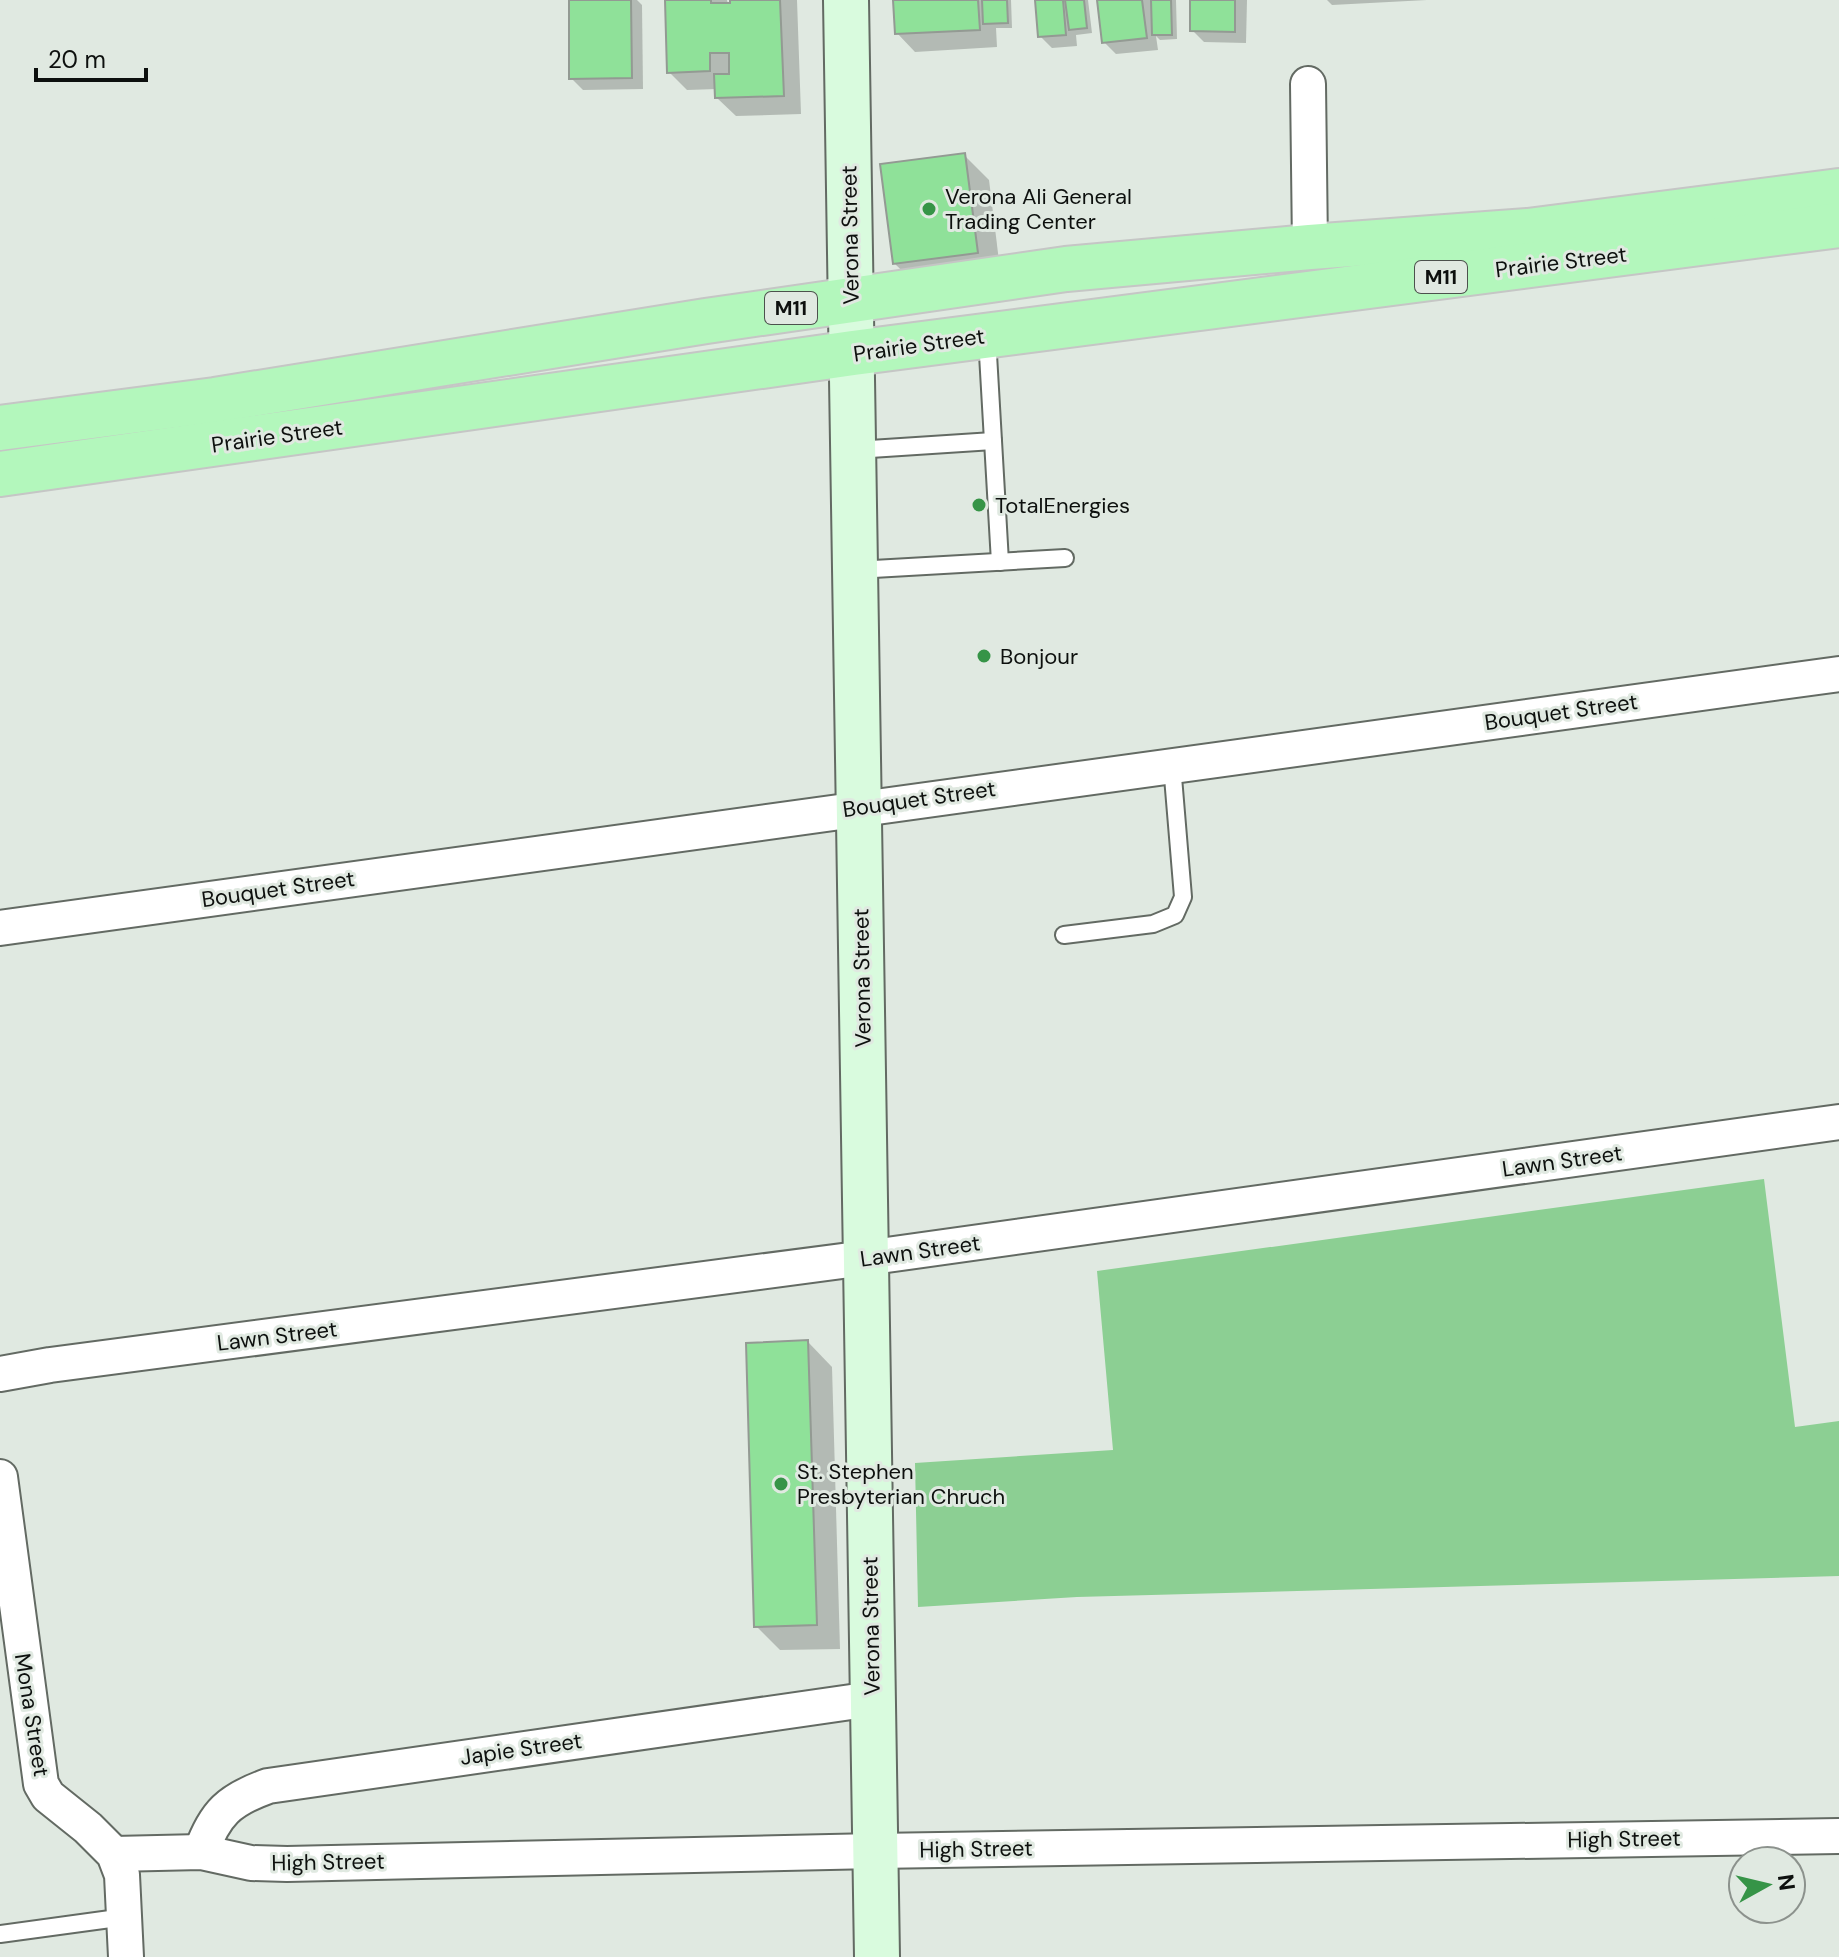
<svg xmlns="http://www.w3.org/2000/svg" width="1839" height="1957" viewBox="0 0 1839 1957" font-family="'DM Sans',sans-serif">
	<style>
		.green { fill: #8ccf93 }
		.shadow { fill: #0003 }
		.building { fill: #8fe199; stroke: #939a93; stroke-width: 2 }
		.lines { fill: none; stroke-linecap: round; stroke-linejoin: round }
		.lane-casing { stroke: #636a63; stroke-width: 20 }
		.street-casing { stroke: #636a63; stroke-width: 38 }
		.secondary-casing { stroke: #636a63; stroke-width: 48 }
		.primary-casing { stroke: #c5c6c5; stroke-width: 48 }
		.lane { stroke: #fff; stroke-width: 16 }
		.street { stroke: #fff; stroke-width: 34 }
		.secondary { stroke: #d9fbde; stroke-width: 44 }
		.primary { stroke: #b3f7bc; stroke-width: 44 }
		.poi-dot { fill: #369447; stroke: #e0e9e1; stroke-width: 3 }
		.labels { text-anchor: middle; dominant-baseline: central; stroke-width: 6; stroke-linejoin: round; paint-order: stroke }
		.shield { fill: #e0e9e1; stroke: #4c514d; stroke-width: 2 }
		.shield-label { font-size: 20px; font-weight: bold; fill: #0d100e }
		.poi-label { font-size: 22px; fill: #0d100e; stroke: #e0e9e1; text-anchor: start }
		.street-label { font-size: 22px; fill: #0d100e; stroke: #e0e9e1 }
	</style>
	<rect width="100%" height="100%" fill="#e0e9e1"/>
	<path class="green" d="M 1764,1179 L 1795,1427 L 1839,1421 L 1839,1576 L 1077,1597 L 918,1607 L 915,1463 L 1113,1450 L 1097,1271 Z"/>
	<g class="shadow">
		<path d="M 571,0 L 637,0 L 642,5 L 643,89 L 583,90 L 571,78 Z"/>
		<path d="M 667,0 L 727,0 L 728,5 L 732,5 L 732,0 L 797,0 L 801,114 L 736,116 L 717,98 L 717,89 L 687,90 L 669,72 Z"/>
		<path d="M 895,0 L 1011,0 L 1012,28 L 996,28 L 997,47 L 915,52 L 897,33 Z"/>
		<path d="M 1037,0 L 1088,0 L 1092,33 L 1076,35 L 1077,46 L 1052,48 L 1040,36 Z"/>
		<path d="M 1099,0 L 1176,0 L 1177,39 L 1160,40 L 1156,36 L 1158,50 L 1116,54 L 1104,42 Z"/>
		<path d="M 1192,0 L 1247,0 L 1246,43 L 1204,42 L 1192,30 Z"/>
		<path d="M 1327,0 L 1427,0 L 1332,5 Z"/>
		<path d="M 965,156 L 989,180 L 1001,277 L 919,287 L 894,263 Z"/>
		<path d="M 808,1342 L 832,1367 L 840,1649 L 780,1650 L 756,1626 Z"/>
	</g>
	<g class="building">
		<path d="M 569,0 L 631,0 L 632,78 L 569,79 Z"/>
		<path d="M 665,0 L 711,0 L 711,3 L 730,3 L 730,0 L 780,0 L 784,96 L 715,98 L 714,74 L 729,74 L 729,53 L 710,53 L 710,71 L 667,73 Z"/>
		<path d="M 893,0 L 978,0 L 980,30 L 895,34 Z"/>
		<path d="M 982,0 L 1007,0 L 1008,23 L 983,24 Z"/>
		<path d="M 1035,0 L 1063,0 L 1066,35 L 1038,37 Z"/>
		<path d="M 1065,0 L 1084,0 L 1087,28 L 1069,30 Z"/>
		<path d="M 1097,0 L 1142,0 L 1147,38 L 1102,43 Z"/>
		<path d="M 1151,0 L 1171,0 L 1172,35 L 1152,35 Z"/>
		<path d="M 1190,0 L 1235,0 L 1235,32 L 1190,31 Z"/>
		<path d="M 965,153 L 978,253 L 893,264 L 880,164 Z"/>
		<path d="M 808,1340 L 817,1625 L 754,1627 L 746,1343 Z"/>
	</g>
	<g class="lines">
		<g class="lane-casing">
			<g id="lane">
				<path d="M 987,337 L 1000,562"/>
				<path d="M 855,450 L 993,441"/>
				<path d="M 856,570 L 1065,558"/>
				<path d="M 1064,935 L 1153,924 L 1175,915 L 1183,897 L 1172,765"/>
				<path d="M 0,1934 L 125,1917"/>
			</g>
		</g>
		<g class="street-casing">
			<g id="street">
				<path d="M 1308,84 L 1310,247"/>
				<path d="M 0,928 L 1839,674"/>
				<path d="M 0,1374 L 50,1365 L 865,1258 L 1839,1122"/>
				<path d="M 0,1477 L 41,1784 L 48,1796 L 88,1828 L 114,1854 L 122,1875 L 126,1957"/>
				<path d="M 201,1852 C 215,1813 229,1800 268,1786 L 872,1699"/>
				<path d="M 114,1854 L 201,1852 L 251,1863 L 287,1864 L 875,1851 L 1839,1836"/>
			</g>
		</g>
		<g class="secondary-casing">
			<path id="secondary" d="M 846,0 L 877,1957"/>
		</g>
		<g class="primary-casing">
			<g id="primary">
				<path d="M 0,428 L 215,400 L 706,321 L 1066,269 L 1310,247 L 1528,231 L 1839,191"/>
				<path d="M 0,474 L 853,353 L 1839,225"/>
			</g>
		</g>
		<use href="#lane" class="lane"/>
		<use href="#street" class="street"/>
		<use href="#secondary" class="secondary"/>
		<use href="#primary" class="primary"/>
	</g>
	<g class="poi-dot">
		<circle cx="929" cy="209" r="8"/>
		<circle cx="979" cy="505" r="8"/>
		<circle cx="984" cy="656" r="8"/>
		<circle cx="781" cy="1484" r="8"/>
	</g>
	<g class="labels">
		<g class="shield">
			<rect x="1415" y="261" width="52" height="32" rx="6"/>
			<rect x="765" y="292" width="52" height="32" rx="6"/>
		</g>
		<g class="shield-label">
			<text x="1441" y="277">M11</text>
			<text x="791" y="308">M11</text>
		</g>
		<g class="poi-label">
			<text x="945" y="196">Verona Ali General<tspan x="945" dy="25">Trading Center</tspan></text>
			<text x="995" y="505">TotalEnergies</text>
			<text x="1000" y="656">Bonjour</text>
			<text x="797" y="1471">St. Stephen<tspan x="797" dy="25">Presbyterian Chruch</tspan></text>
		</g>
		<g class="street-label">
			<text transform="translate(850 235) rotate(-91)">Verona Street</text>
			<text transform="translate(1561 262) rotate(-7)">Prairie Street</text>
			<text transform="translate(919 345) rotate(-8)">Prairie Street</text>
			<text transform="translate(277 436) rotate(-8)">Prairie Street</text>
			<text transform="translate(1561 712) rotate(-8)">Bouquet Street</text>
			<text transform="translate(919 799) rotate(-8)">Bouquet Street</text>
			<text transform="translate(278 889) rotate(-8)">Bouquet Street</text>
			<text transform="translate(862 978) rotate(-91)">Verona Street</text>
			<text transform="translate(1562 1161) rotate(-8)">Lawn Street</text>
			<text transform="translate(920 1251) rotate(-8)">Lawn Street</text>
			<text transform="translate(277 1336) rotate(-7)">Lawn Street</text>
			<text transform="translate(871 1626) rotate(-91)">Verona Street</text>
			<text transform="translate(32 1715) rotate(81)">Mona Street</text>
			<text transform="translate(521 1749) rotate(-8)">Japie Street</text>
			<text transform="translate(1624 1839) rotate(-1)">High Street</text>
			<text transform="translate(976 1849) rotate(-1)">High Street</text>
			<text transform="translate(328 1862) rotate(-1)">High Street</text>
		</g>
	</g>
	<g transform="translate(1767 1885) rotate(82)"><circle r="38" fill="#e0e9e1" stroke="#8c928d" stroke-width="2"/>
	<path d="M0-6L14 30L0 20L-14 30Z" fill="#369447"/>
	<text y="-12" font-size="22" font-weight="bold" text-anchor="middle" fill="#0d100e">N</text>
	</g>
	<path d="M36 68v12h110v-12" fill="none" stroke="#0d100e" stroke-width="4"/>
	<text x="48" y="68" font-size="24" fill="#0d100e" stroke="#e0e9e1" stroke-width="6" paint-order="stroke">20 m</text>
</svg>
